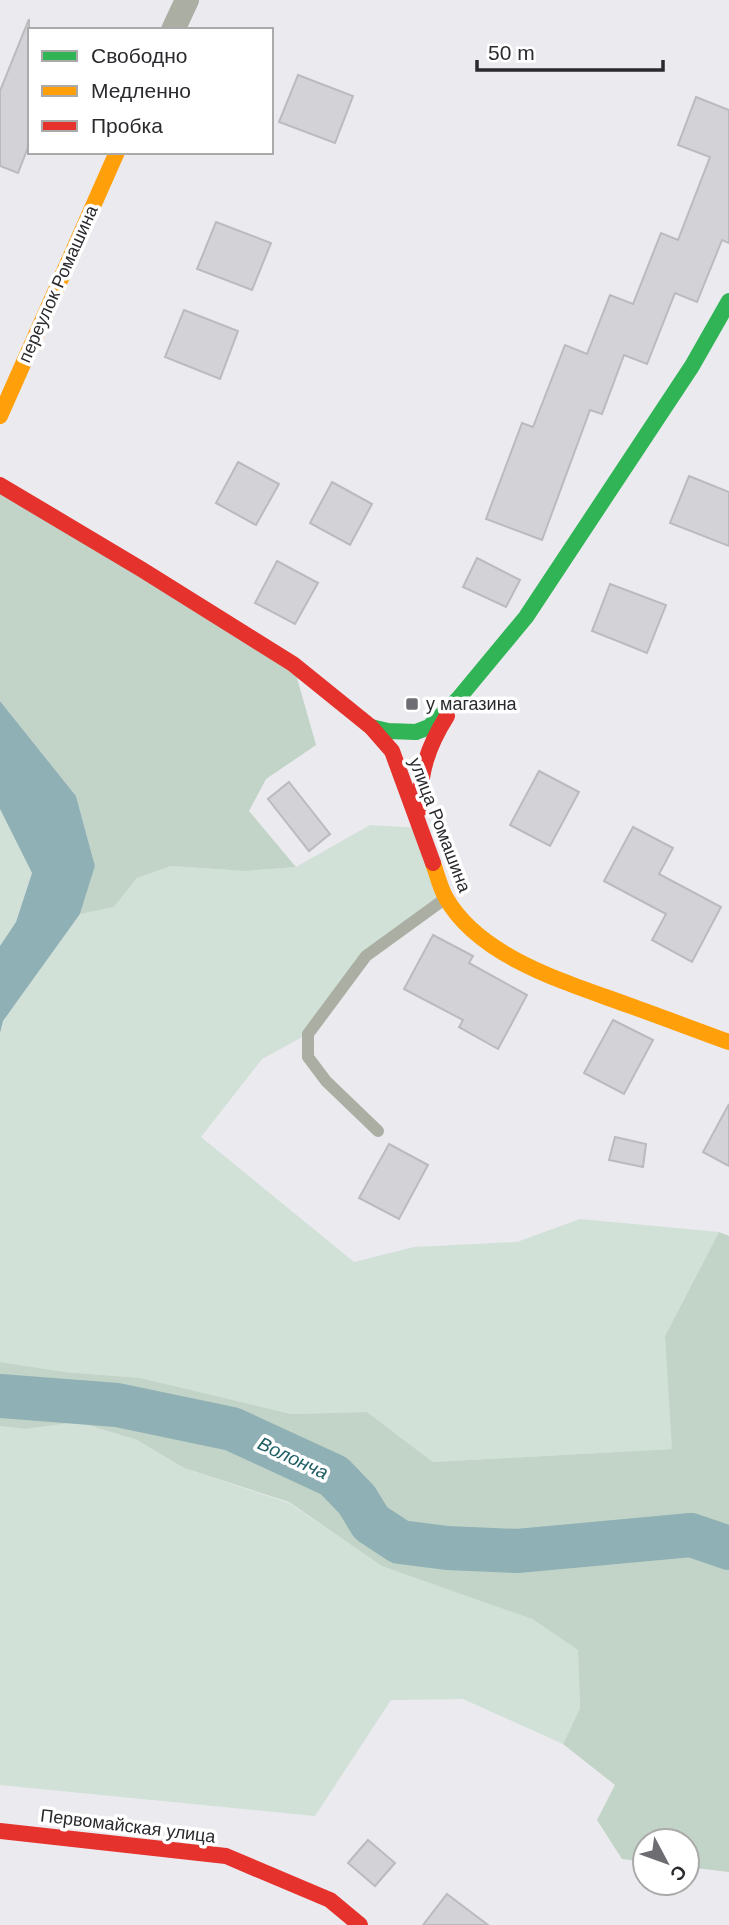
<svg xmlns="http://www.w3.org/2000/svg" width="729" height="1925" viewBox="0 0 729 1925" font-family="Helvetica,sans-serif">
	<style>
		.green { fill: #d1e1d7 }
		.forest { fill: #c2d3c7 }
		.water { fill: #8fb0b4 }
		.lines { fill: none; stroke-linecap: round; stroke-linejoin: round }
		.river { stroke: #8fb0b4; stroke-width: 44 }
		.building { fill: #d3d3d7; stroke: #bababf; stroke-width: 2 }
		.lane { stroke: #abaea3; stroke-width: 12 }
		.street { stroke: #abaea3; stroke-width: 24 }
		.fast { stroke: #30b455; stroke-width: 16 }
		.slow { stroke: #ff9f0a; stroke-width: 16 }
		.jam { stroke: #e5322d; stroke-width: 16 }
		.poi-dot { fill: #6d6d72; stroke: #fff; stroke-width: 2.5 }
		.labels { text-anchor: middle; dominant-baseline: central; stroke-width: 7; stroke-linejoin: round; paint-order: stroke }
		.street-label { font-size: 18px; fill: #2a2a2e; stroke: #fff }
		.poi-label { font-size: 18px; fill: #2a2a2e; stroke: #fff; text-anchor: start }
		.water-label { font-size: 19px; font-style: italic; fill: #1f6065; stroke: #fff }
	</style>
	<rect width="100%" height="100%" fill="#eaeaef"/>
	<g class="green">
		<path d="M 0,809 L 32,873 L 16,922 L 0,946 Z"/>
		<path d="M 370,825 L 421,828 L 446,898 L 366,956 L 308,1034 L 262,1059 L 201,1137 L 354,1262 L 414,1247 L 517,1242 L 580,1219 L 719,1232 L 665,1336 L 673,1449 L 433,1462 L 367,1412 L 291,1414 L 141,1378 L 65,1372 L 0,1362 L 0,1033 L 3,1021 L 80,914 L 114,907 L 137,878 L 171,866 L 245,871 L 296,867 Z"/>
		<path d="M 78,1422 L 137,1440 L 184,1468 L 289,1503 L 382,1565 L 532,1619 L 578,1650 L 580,1708 L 563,1744 L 463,1699 L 391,1700 L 315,1816 L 0,1785 L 0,1426 L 25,1429 Z"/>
	</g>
	<g class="forest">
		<path d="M 0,485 L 293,664 L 316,745 L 266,779 L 249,811 L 296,867 L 245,871 L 171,866 L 137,878 L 114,907 L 80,914 L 95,866 L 76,796 L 0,701 Z"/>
		<path d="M 719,1232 L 729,1236 L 729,1872 L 687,1867 L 687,1841 L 645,1841 L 645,1862 L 622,1859 L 597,1820 L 615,1785 L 563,1744 L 580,1708 L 578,1650 L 532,1619 L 382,1566 L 289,1502 L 184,1468 L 137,1440 L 78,1422 L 25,1429 L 0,1426 L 0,1362 L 65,1372 L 141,1378 L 291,1414 L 367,1412 L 433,1462 L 672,1449 L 665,1336 Z"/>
	</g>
	<path class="water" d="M 0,701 L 76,796 L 95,866 L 80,914 L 3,1021 L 0,1033 L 0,946 L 16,922 L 32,873 L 0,809 Z"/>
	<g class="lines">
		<path class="river" d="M 0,1396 L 117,1405 L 232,1429 L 334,1476 L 357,1500 L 371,1523 L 400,1542 L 447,1548 L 517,1551 L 691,1535 L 729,1548"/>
	</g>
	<g class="building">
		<path d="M 29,19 L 30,142 L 18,173 L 0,166 L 0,91 Z"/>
		<path d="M 298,75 L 353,96 L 335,143 L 279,122 Z"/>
		<path d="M 696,97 L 729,110 L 729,243 L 722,240 L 697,302 L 675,293 L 647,364 L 624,355 L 602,414 L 590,410 L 542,540 L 486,519 L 522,423 L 533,427 L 565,345 L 587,354 L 610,295 L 633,304 L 661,233 L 678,240 L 710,157 L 678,145 Z"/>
		<path d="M 216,222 L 271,243 L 252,290 L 197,269 Z"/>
		<path d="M 184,310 L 238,331 L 220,379 L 165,357 Z"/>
		<path d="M 238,462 L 279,484 L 256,525 L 216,503 Z"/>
		<path d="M 689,476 L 729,492 L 729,546 L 670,523 Z"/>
		<path d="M 332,482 L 372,504 L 350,545 L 310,523 Z"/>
		<path d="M 477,558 L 520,580 L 506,607 L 463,587 Z"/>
		<path d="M 277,561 L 318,583 L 295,624 L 255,603 Z"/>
		<path d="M 610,584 L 666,605 L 647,653 L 592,631 Z"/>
		<path d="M 539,771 L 579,792 L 550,846 L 510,825 Z"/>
		<path d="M 289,782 L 330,834 L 309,851 L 268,799 Z"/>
		<path d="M 633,827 L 673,848 L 659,874 L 721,907 L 692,962 L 652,940 L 666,914 L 604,881 Z"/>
		<path d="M 433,935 L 473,956 L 469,963 L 527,995 L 498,1049 L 459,1027 L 463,1020 L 404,989 Z"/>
		<path d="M 613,1020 L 653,1040 L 624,1094 L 584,1073 Z"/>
		<path d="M 729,1104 L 729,1166 L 703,1152 Z"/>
		<path d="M 615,1137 L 646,1144 L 643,1167 L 609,1160 Z"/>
		<path d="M 389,1144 L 428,1165 L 399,1219 L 359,1198 Z"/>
		<path d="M 368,1840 L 395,1863 L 375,1886 L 348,1863 Z"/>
		<path d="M 447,1894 L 488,1925 L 423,1925 Z"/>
	</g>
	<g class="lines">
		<path class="lane" d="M 378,1131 L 326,1081 L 308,1057 L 308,1034 L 366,956 L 446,898"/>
		<path class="street" d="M 173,30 L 187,0"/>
		<path class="fast" d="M 371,727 L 388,731 L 416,732 L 429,727 L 458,699 L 526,617 L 692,366 L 729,301"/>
		<g class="slow">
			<path d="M 0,416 L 117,152"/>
			<path d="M 433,863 C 437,874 440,888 446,898 C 480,958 568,983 628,1005 C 662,1017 695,1030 729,1042"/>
		</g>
		<g class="jam">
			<path d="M 0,485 L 141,569 L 293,664 L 371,727 L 392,751 L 433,863"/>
			<path d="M 420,809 C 419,773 428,746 447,716"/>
			<path d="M 0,1831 L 226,1856 L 330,1900 L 360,1925"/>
		</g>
	</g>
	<rect class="poi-dot" x="405" y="697" width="14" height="14" rx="3.5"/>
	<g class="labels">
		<g class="street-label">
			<text transform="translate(58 284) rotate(-66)">переулок Ромашина</text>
			<text transform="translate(440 825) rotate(69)">улица Ромашина</text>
			<text transform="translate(128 1826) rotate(7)">Первомайская улица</text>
		</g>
		<g class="poi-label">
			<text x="426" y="704">у магазина</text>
		</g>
		<g class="water-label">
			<text transform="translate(293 1458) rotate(25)">Волонча</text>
		</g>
	</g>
	<rect x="28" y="28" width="245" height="126" fill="#ffffff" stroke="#aaaaab" stroke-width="2"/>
	<rect x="42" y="51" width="35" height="10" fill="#30b455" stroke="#aaaaab" stroke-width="2"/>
	<text x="91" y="63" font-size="21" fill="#2a2a2e">Свободно</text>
	<rect x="42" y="86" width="35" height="10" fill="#ff9f0a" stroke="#aaaaab" stroke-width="2"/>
	<text x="91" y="98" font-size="21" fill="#2a2a2e">Медленно</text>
	<rect x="42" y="121" width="35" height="10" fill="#e5322d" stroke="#aaaaab" stroke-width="2"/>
	<text x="91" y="133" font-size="21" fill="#2a2a2e">Пробка</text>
	<g transform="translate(666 1862) rotate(131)"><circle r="33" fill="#ffffff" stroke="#aaaaab" stroke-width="2"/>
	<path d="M0-5L12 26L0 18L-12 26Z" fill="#6d6d72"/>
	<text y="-10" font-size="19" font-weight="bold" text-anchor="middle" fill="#2a2a2e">С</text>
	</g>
	<path d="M477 60v10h186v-10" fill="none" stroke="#2a2a2e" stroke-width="3.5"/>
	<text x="488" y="60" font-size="21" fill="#2a2a2e" stroke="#ffffff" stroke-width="5" paint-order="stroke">50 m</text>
</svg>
